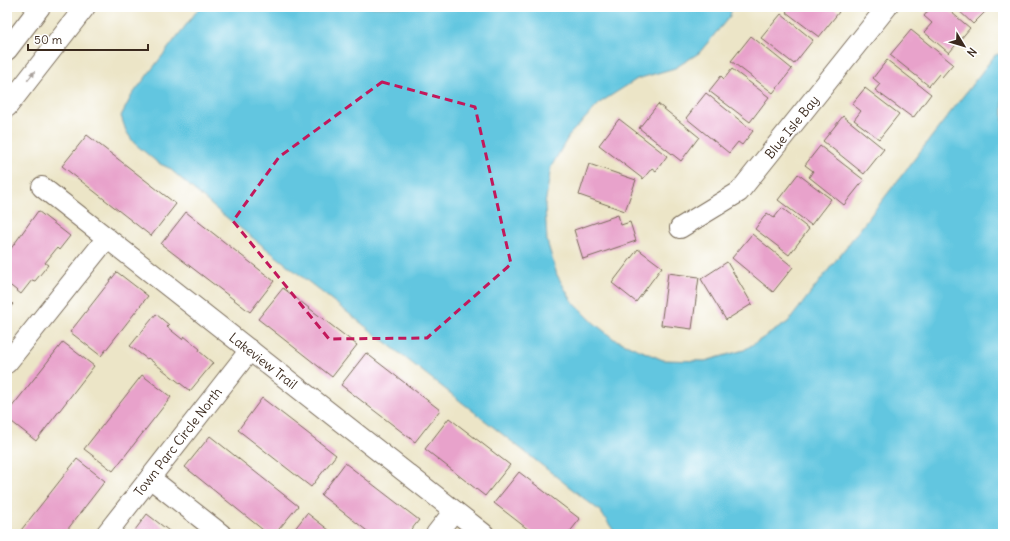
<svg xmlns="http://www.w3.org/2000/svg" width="1010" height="541" viewBox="0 0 1010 541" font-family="Delius,sans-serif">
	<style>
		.water { fill: #62c6e0; stroke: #4e787f }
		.building { fill: #e8a2cb }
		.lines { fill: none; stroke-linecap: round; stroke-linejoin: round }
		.minor-casing { stroke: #796b59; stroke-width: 22 }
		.minor { stroke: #fff; stroke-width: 20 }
		.oneway { fill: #a79f9a }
		.marked { fill: none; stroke: #c2185b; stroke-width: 3; stroke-dasharray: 8 5; stroke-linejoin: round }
		.labels { text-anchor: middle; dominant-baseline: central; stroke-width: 3; stroke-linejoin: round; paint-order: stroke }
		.street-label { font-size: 13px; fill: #3b2a1e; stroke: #fff }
	</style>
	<rect width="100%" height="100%" fill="#fff"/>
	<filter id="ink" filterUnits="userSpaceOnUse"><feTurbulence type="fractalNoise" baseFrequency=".025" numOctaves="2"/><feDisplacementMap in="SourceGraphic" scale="8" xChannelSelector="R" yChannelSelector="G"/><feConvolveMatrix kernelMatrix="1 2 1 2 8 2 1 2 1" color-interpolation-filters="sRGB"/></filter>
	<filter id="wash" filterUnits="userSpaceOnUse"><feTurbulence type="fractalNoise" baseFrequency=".012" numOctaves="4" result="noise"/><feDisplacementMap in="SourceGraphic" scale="16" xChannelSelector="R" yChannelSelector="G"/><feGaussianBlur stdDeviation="0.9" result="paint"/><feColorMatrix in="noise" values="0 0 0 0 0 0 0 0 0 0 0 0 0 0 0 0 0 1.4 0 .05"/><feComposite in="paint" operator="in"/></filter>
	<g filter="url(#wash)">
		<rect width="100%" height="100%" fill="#ece5c7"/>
		<path class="water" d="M 200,7 L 732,7 L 730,16 L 699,53 L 675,68 L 637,79 L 601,102 L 570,134 L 551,167 L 545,205 L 547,241 L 557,275 L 572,301 L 594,323 L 614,339 L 663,360 L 705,361 L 744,350 L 788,322 L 995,55 L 1003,53 L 1003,534 L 616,534 L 600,511 L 216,209 L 169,168 L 158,163 L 134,143 L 126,131 L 121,116 L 132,95 Z"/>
		<g id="blocks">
			<g class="building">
				<path d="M 790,7 L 832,7 L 839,12 L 819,37 L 786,12 Z"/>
				<path d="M 931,7 L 945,7 L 970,28 L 949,53 L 924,32 L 932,23 L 924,16 Z"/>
				<path d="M 955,7 L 990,7 L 973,24 Z"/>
				<path d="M 781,14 L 813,40 L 794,64 L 761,38 Z"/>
				<path d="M 911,30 L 953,64 L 942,77 L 939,74 L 929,86 L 890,55 Z"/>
				<path d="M 751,36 L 792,69 L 773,93 L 731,61 Z"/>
				<path d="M 887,60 L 931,94 L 913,118 L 875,90 L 880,84 L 873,78 Z"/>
				<path d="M 732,69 L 769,97 L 750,122 L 709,91 L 721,76 L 724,79 Z"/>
				<path d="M 865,88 L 899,114 L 879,139 L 854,120 L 861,111 L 852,104 Z"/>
				<path d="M 706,93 L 753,131 L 742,145 L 738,142 L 729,153 L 686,118 Z"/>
				<path d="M 658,104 L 699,137 L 681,161 L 639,128 Z"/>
				<path d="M 843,116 L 884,149 L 864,174 L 823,141 Z"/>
				<path d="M 619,119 L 667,156 L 656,171 L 652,168 L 643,179 L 599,145 Z"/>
				<path d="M 87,135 L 176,204 L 151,236 L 62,166 Z"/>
				<path d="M 820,146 L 864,180 L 844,205 L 809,177 L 813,171 L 805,165 Z"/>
				<path d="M 589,164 L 636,180 L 625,211 L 579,195 Z"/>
				<path d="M 798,174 L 831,199 L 811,225 L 778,200 Z"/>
				<path d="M 782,208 L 809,229 L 789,255 L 755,229 L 767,213 L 774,218 Z"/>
				<path d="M 38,211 L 70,236 L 59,250 L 57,248 L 45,263 L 48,265 L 35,281 L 32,280 L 21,294 L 7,283 L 7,254 Z"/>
				<path d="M 186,212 L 274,281 L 250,312 L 161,244 Z"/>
				<path d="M 618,215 L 621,225 L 630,222 L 636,241 L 583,259 L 574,230 Z"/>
				<path d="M 752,234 L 793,267 L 773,292 L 732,258 Z"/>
				<path d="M 638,249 L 662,267 L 636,302 L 612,283 Z"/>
				<path d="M 727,262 L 752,304 L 726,320 L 701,279 Z"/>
				<path d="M 117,272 L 148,296 L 101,356 L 70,332 Z"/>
				<path d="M 668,273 L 699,277 L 692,329 L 661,325 Z"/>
				<path d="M 283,288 L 357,345 L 332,377 L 258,319 Z"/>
				<path d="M 7,299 L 13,304 L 7,312 Z"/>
				<path d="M 156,314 L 169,325 L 167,327 L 182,339 L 184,336 L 200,349 L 199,351 L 213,363 L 190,391 L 148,358 L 147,359 L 130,346 Z"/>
				<path d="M 63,342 L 94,366 L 36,441 L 7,418 L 7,413 Z"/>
				<path d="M 366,353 L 440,410 L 415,442 L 341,385 Z"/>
				<path d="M 142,375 L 171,397 L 113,471 L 84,449 Z"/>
				<path d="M 262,398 L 336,455 L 311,487 L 238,430 Z"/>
				<path d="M 449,418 L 510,465 L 485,496 L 425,449 Z"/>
				<path d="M 210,436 L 298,506 L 275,534 L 268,534 L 185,467 Z"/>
				<path d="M 77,459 L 105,481 L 64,534 L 18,534 Z"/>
				<path d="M 345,463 L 419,520 L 408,534 L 371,534 L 321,495 Z"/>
				<path d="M 519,472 L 580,519 L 568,534 L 534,534 L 494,503 Z"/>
				<path d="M 307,513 L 334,534 L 291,534 Z"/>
				<path d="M 147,514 L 173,534 L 132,534 Z"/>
			</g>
		</g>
	</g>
	<g filter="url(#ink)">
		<use href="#blocks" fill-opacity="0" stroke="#796b59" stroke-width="1"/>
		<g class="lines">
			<g class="minor-casing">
				<g id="minor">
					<path d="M 7,50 L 40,7"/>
					<path d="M 7,107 L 85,7"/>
					<path d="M 42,187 L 484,534"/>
					<path d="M 680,228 L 739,192 L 887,7"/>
					<path d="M 7,363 L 107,238"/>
					<path d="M 150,478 L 221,534"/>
					<path d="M 106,534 L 250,350"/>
					<path d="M 436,534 L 454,511"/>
				</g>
			</g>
			<use href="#minor" class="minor"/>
		</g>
		<defs><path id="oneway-solid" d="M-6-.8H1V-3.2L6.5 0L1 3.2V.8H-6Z"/></defs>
		<use class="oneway" href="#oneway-solid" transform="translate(31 76) rotate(-52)"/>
	</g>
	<path class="marked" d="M 382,82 L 475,107 L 511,264 L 427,338 L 329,339 L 233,221 L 279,157 Z"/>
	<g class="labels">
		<g class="street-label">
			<text transform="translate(792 127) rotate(-51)">Blue Isle Bay</text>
			<text transform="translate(263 361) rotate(38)">Lakeview Trail</text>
			<text transform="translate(178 442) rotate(-52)">Town Parc Circle North</text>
		</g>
	</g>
	<rect width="1010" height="541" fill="none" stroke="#fff" stroke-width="24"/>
	<g transform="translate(964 46) rotate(128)" stroke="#ffffff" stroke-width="3" paint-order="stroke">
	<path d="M0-3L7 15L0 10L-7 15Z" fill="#3b2a1e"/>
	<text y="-6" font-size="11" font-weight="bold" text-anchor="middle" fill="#3b2a1e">N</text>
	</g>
	<path d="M28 44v6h120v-6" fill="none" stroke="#3b2a1e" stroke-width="2"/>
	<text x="34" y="44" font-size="12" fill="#3b2a1e" stroke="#ffffff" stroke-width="3" paint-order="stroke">50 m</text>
</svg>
